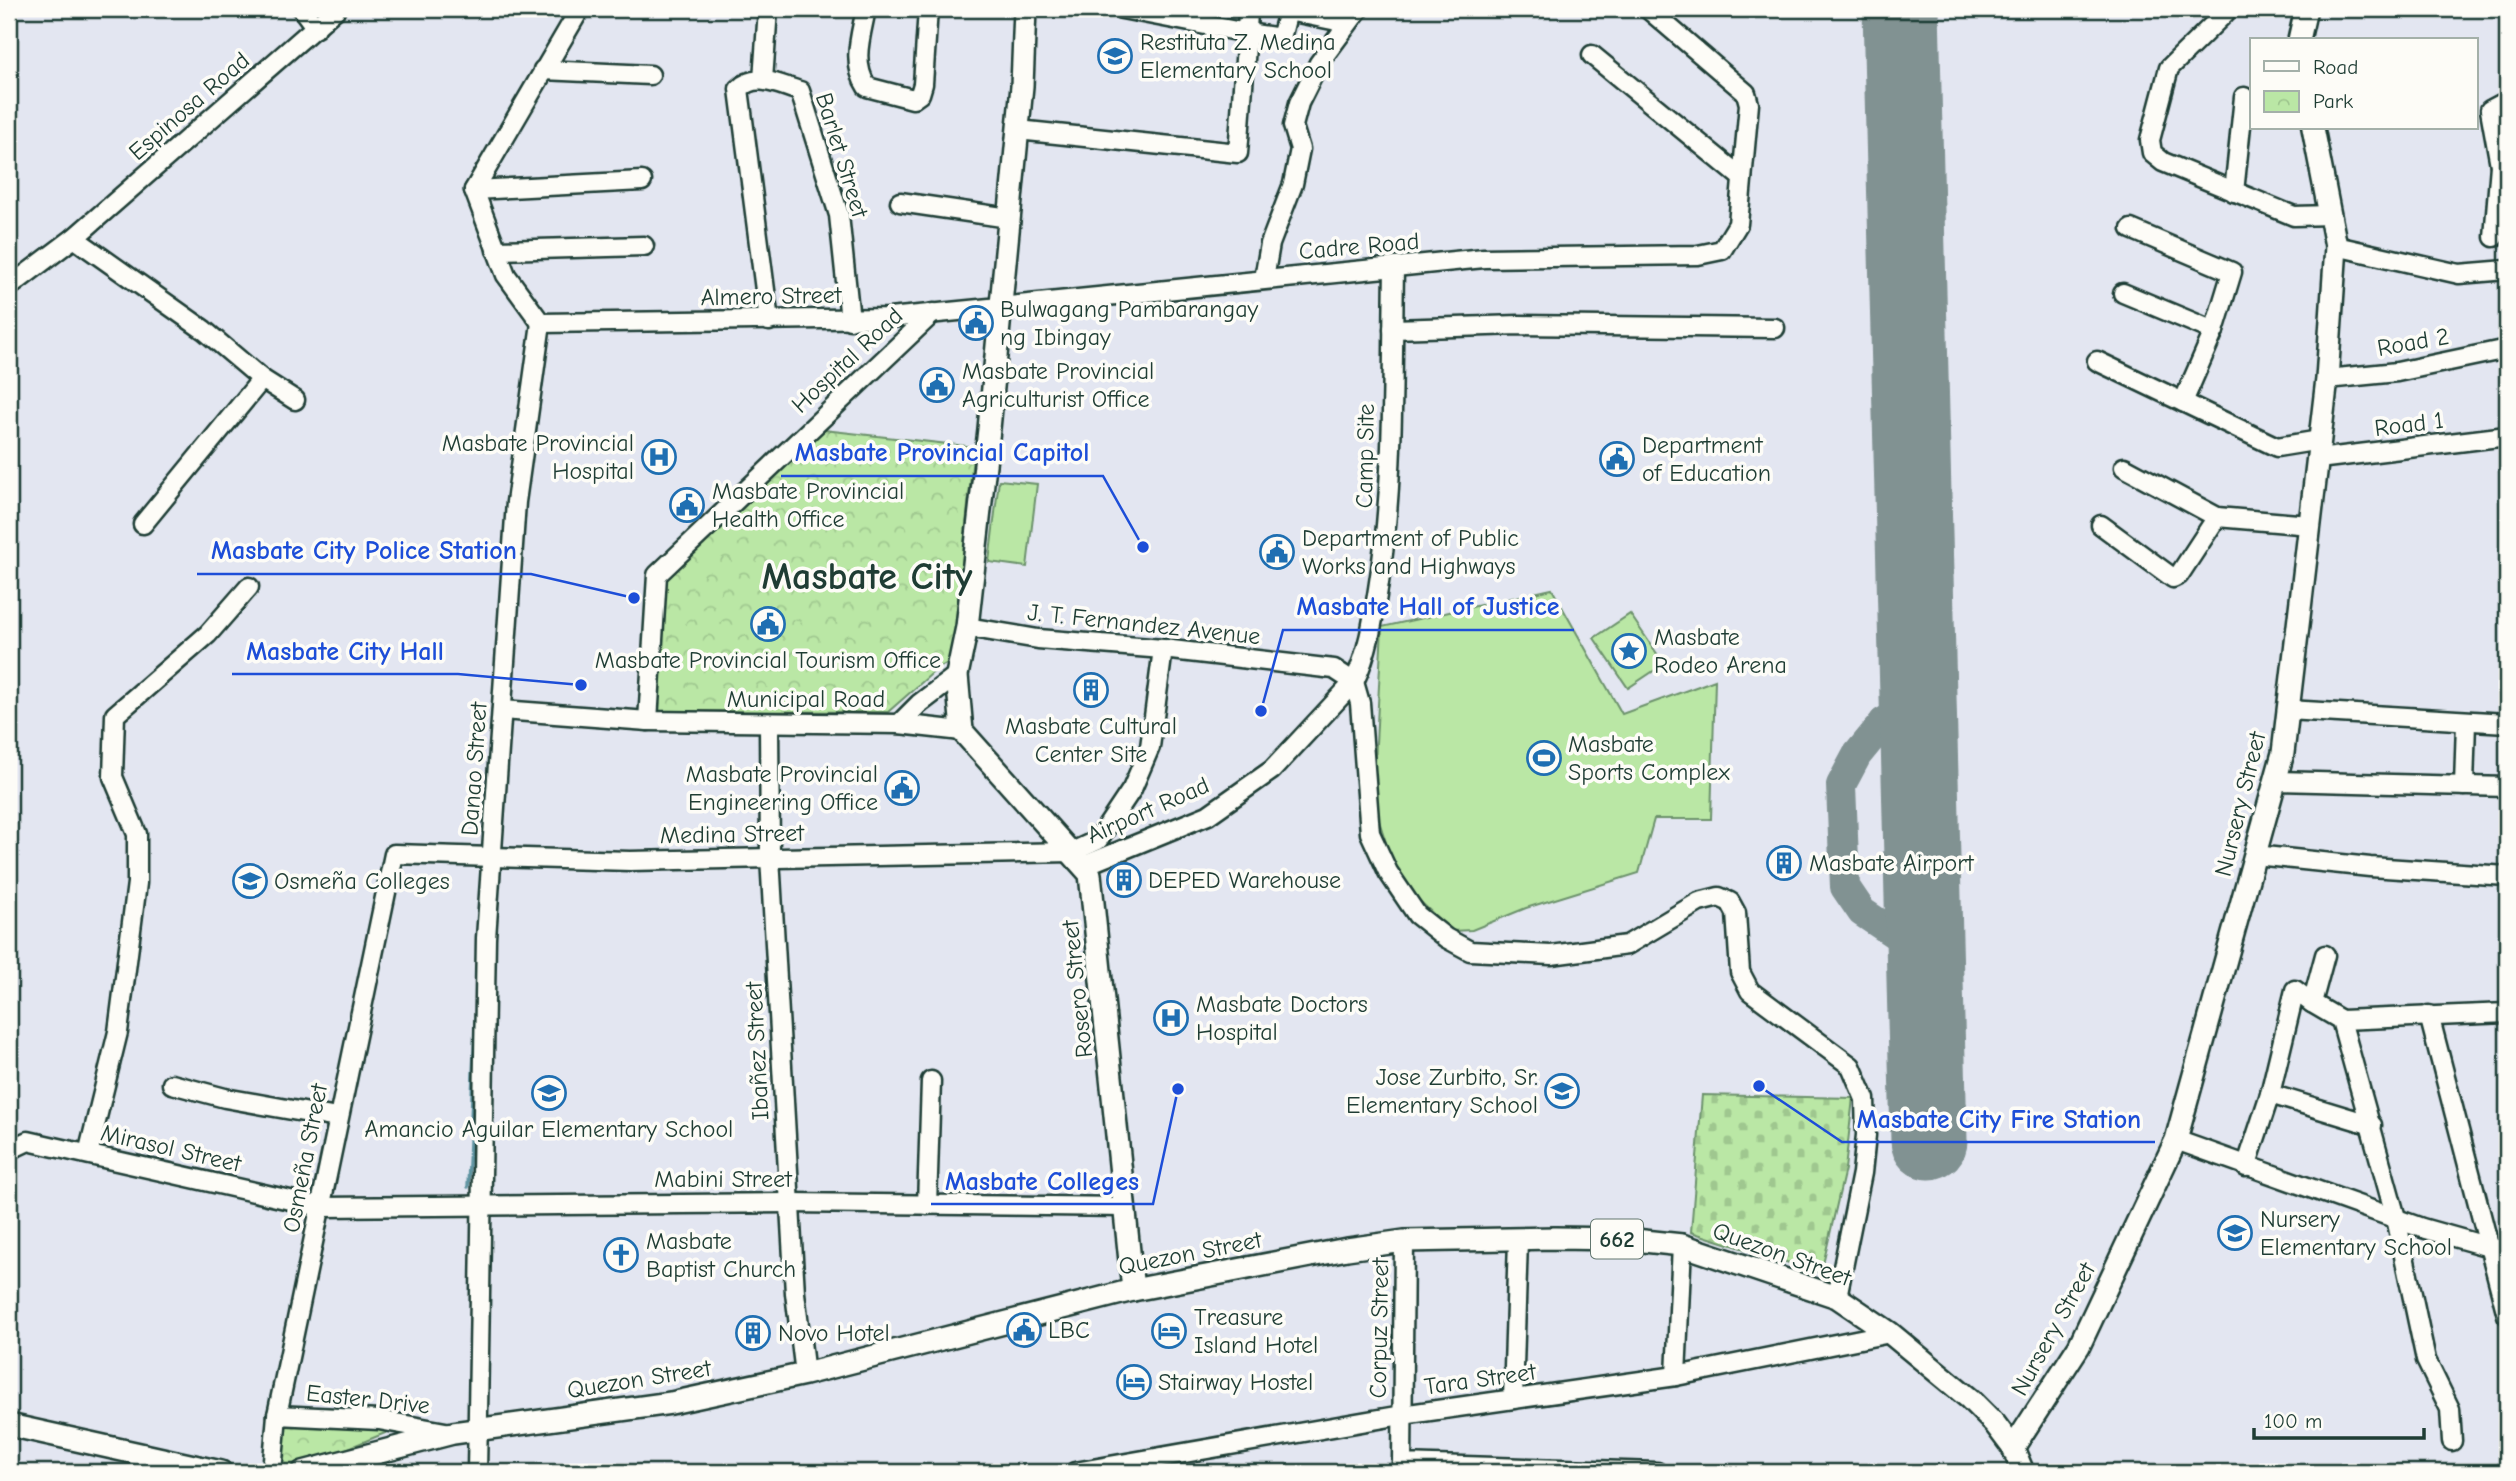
<svg xmlns="http://www.w3.org/2000/svg" width="2516" height="1481" viewBox="0 0 2516 1481" font-family="'Comic Neue',sans-serif">
	<style>
		.cemetery { fill: url(#cemetery-stones); stroke: #6c926c; stroke-width: 2 }
		.park { fill: url(#park-crowns); stroke: #6c926c; stroke-width: 2 }
		.pitch { fill: #bae7a5; stroke: #6c926c; stroke-width: 2 }
		.lines { fill: none; stroke-linecap: round; stroke-linejoin: round }
		.stream { stroke: #5f94a1; stroke-width: 3.5 }
		.taxiway { stroke: #819292; stroke-width: 30 }
		.runway { stroke: #819292; stroke-width: 77 }
		.minor-casing { stroke: #1f3d34; stroke-width: 23 }
		.major-casing { stroke: #1f3d34; stroke-width: 26 }
		.minor { stroke: #fdfcf7; stroke-width: 18 }
		.major { stroke: #fdfcf7; stroke-width: 21 }
		.labels { text-anchor: middle; dominant-baseline: central; stroke-width: 7; stroke-linejoin: round; paint-order: stroke }
		.shield { fill: #fdfcf7; stroke: #62766e; stroke-width: 2 }
		.shield-label { font-size: 23px; font-weight: bold; fill: #1f3d34 }
		.poi-label { font-size: 24px; fill: #1f3d34; stroke: #fdfcf7; text-anchor: start }
		.street-label { font-size: 24px; fill: #1f3d34; stroke: #fdfcf7 }
		.town-label { font-size: 38px; font-weight: bold; fill: #1f3d34; stroke: #fdfcf7 }
		.leader { fill: none; stroke: #1d4ed8; stroke-width: 2.5 }
		.callout-dot { fill: #1d4ed8; stroke: #fdfcf7; stroke-width: 2.5 }
		.callout-label { font-size: 26px; text-anchor: middle; font-weight: bold; fill: #1d4ed8; stroke: #fdfcf7; stroke-width: 7; stroke-linejoin: round; paint-order: stroke }
	</style>
	<defs>
		<pattern id="cemetery-stones" width="16" height="16" patternUnits="userSpaceOnUse" patternTransform="scale(1.75)"><rect width="16" height="16" fill="#bae7a5"/><path d="M2 7V4a2 2 0 0 1 4 0v3zM10 15v-3a2 2 0 0 1 4 0v3z" fill="#9fc78f"/></pattern>
		<pattern id="park-crowns" width="20" height="18" patternUnits="userSpaceOnUse" patternTransform="scale(1.75)"><rect width="20" height="18" fill="#bae7a5"/><path d="M2 6a3 3 0 1 1 6 0M12 15a3 3 0 1 1 6 0" fill="none" stroke="#9fc78f"/></pattern>
	</defs>
	<rect width="100%" height="100%" fill="#e3e6f1"/>
	<filter id="ink" filterUnits="userSpaceOnUse"><feTurbulence type="fractalNoise" baseFrequency=".0143" numOctaves="2"/><feDisplacementMap in="SourceGraphic" scale="14" xChannelSelector="R" yChannelSelector="G"/><feConvolveMatrix kernelMatrix="1 2 1 2 8 2 1 2 1" color-interpolation-filters="sRGB"/></filter>
	<g filter="url(#ink)">
		<path class="cemetery" d="M 1702,1095 L 1853,1098 L 1845,1169 L 1821,1273 L 1691,1232 Z"/>
		<g class="park">
			<path d="M 824,430 L 974,447 L 952,661 L 938,668 L 888,712 L 656,711 L 665,579 Z"/>
			<path d="M 285,1420 L 390,1431 L 290,1472 L 280,1472 Z"/>
		</g>
		<g class="pitch">
			<path d="M 999,480 L 1037,484 L 1027,567 L 989,562 Z"/>
			<path d="M 1552,589 L 1622,714 L 1715,680 L 1711,819 L 1654,819 L 1639,873 L 1526,908 L 1472,930 L 1451,931 L 1398,880 L 1373,802 L 1382,627 Z"/>
			<path d="M 1630,614 L 1664,664 L 1628,688 L 1594,638 Z"/>
		</g>
		<g class="lines">
			<g class="stream">
				<path d="M 481,883 L 482,863"/>
				<path d="M 468,1187 L 477,985"/>
			</g>
			<g class="taxiway">
				<path d="M 1918,697 L 1912,705 L 1884,722 L 1857,755 L 1841,785 L 1845,887 L 1862,912 L 1898,936 L 1914,932 L 1924,923"/>
				<path d="M 1884,722 L 1901,723 L 1919,736"/>
				<path d="M 1898,936 L 1925,965"/>
			</g>
			<path class="runway" d="M 1901,9 L 1929,1141"/>
			<g class="minor-casing">
				<g id="minor">
					<path d="M 302,9 L 316,28"/>
					<path d="M 866,9 C 861,36 851,62 867,87 L 913,99 L 920,94 L 923,84 L 928,9"/>
					<path d="M 1122,9 L 1247,33 L 1248,9"/>
					<path d="M 2225,13 L 2169,68 L 2150,140 L 2152,153 L 2163,162 L 2294,216 L 2331,215"/>
					<path d="M 1592,55 L 1742,178"/>
					<path d="M 543,70 L 650,75"/>
					<path d="M 763,80 L 768,9"/>
					<path d="M 2507,101 L 2490,110 L 2500,165 L 2507,172"/>
					<path d="M 1018,130 L 1238,153 L 1247,33 L 1281,38 L 1288,11 L 1347,23"/>
					<path d="M 474,190 L 642,181"/>
					<path d="M 2234,192 L 2244,97"/>
					<path d="M 900,202 L 1009,218"/>
					<path d="M 2131,229 L 2232,272 L 2214,331 L 2183,402"/>
					<path d="M 2494,237 L 2500,165"/>
					<path d="M 74,238 L 204,330 L 262,379 L 295,400"/>
					<path d="M 2336,246 L 2459,274 L 2507,270"/>
					<path d="M 496,250 L 644,246"/>
					<path d="M 1264,279 L 1270,244 L 1293,184 L 1300,149 L 1293,126 L 1299,103 L 1319,63 L 1359,9"/>
					<path d="M 9,287 L 74,238 L 336,9"/>
					<path d="M 2123,293 L 2214,331"/>
					<path d="M 769,321 L 739,89 C 755,71 781,86 800,91 L 839,215 L 850,320"/>
					<path d="M 541,323 L 889,318 L 1484,258 L 1698,255 L 1722,250 L 1738,224 L 1749,104 L 1746,93 L 1648,9"/>
					<path d="M 541,323 L 506,275 L 474,190 L 580,9"/>
					<path d="M 1393,329 L 1519,325 L 1775,328"/>
					<path d="M 2097,361 L 2277,447 L 2320,440"/>
					<path d="M 2327,379 L 2397,372 L 2507,349"/>
					<path d="M 2318,459 L 2507,436"/>
					<path d="M 2124,467 L 2217,517 L 2310,525"/>
					<path d="M 143,524 L 262,379"/>
					<path d="M 2101,525 L 2173,578 L 2179,575 L 2217,517"/>
					<path d="M 967,627 L 1038,639 L 1163,649 L 1334,669 L 1354,682"/>
					<path d="M 1354,682 L 1360,703 L 1370,833 L 1388,872 L 1417,915 L 1446,938 L 1470,951 L 1551,955 L 1627,945 L 1699,902 L 1719,897 L 1730,902 L 1736,913 L 1740,972 L 1750,991 L 1851,1066 L 1865,1099 L 1866,1135 L 1862,1173 L 1837,1297"/>
					<path d="M 502,710 L 648,721 L 899,724 L 962,731"/>
					<path d="M 2288,710 L 2507,723"/>
					<path d="M 648,721 L 657,575 L 933,313"/>
					<path d="M 899,724 L 919,704 L 957,675"/>
					<path d="M 769,725 L 770,857 L 795,1293 L 805,1374"/>
					<path d="M 2275,781 L 2507,787"/>
					<path d="M 2464,786 L 2466,722"/>
					<path d="M 2255,855 L 2370,867 L 2507,876"/>
					<path d="M 1083,866 L 1208,815 L 1272,770 L 1354,682 C 1368,653 1373,621 1378,589 C 1395,484 1392,376 1394,269"/>
					<path d="M 2325,955 L 2312,1003 L 2341,1020 L 2507,1013"/>
					<path d="M 2312,1003 L 2295,990 L 2270,1094 L 2372,1125"/>
					<path d="M 2429,1015 L 2507,1315"/>
					<path d="M 2341,1020 L 2396,1218 L 2426,1360 L 2450,1409 L 2452,1441"/>
					<path d="M 172,1084 L 225,1098 L 337,1118"/>
					<path d="M 2176,1140 L 2422,1228 L 2507,1252"/>
					<path d="M 9,1150 L 28,1141 L 321,1207 L 790,1203 L 1125,1207"/>
					<path d="M 88,1154 L 118,1032 L 137,883 L 137,834 L 113,777 L 115,715 L 208,634 L 249,587"/>
					<path d="M 2246,1167 L 2270,1094"/>
					<path d="M 927,1205 L 931,1081"/>
					<path d="M 1404,1241 L 1402,1464 L 1657,1472"/>
					<path d="M 1676,1376 L 1682,1245"/>
					<path d="M 1513,1399 L 1518,1240"/>
					<path d="M 277,1415 L 379,1420 L 451,1433"/>
					<path d="M 272,1472 L 277,1415 L 394,854 L 630,861 L 1072,852 L 1098,840 L 1132,789 L 1150,747 L 1163,649"/>
					<path d="M 477,1472 L 486,938 L 516,502 L 541,323"/>
					<path d="M 1075,1472 L 1402,1415 L 1676,1376 L 1890,1333"/>
				</g>
			</g>
			<g class="major-casing">
				<g id="major">
					<path d="M 1025,9 L 1022,86 L 989,429 L 967,627 L 957,675 L 962,731 L 1090,874 L 1133,1290"/>
					<path d="M 2299,40 L 2306,9"/>
					<path d="M 9,1425 L 221,1472"/>
					<path d="M 2013,1448 L 2079,1346 L 2176,1140 L 2283,753 L 2327,379 L 2336,246 L 2313,128"/>
					<path d="M 303,1472 L 453,1433 L 671,1403 L 805,1374 L 1133,1290 L 1347,1249 L 1404,1241 L 1555,1238 L 1625,1239 L 1682,1245 L 1837,1297 L 1890,1333 L 1970,1399 L 1995,1424 L 2013,1448 L 2023,1472"/>
				</g>
			</g>
			<use href="#minor" class="minor"/>
			<use href="#major" class="major"/>
		</g>
	</g>
	<defs>
		<g id="school-ring" transform="scale(1.75)"><circle r="9.5" fill="#fdfcf7" stroke="#1f6fb2" stroke-width="1.5"/><path d="M0-5L7-2L0 1L-7-2ZM-4 1L0 2.5L4 1V4Q0 6-4 4Z" fill="#1f6fb2"/></g>
		<g id="civic-ring" transform="scale(1.75)"><circle r="9.5" fill="#fdfcf7" stroke="#1f6fb2" stroke-width="1.5"/><path d="M-.6-6.5H3V-4.5H.6V-3L4-1V1h2V6H-6V1h2V-1L-.6-3ZM-1.2 2.5V6h2.4V2.5Z" fill="#1f6fb2"/></g>
		<g id="hospital-ring" transform="scale(1.75)"><circle r="9.5" fill="#fdfcf7" stroke="#1f6fb2" stroke-width="1.5"/><path d="M-5-5h3v3.5h4V-5h3V5h-3V1.5h-4V5h-3Z" fill="#1f6fb2"/></g>
		<g id="sight-ring" transform="scale(1.75)"><circle r="9.5" fill="#fdfcf7" stroke="#1f6fb2" stroke-width="1.5"/><path d="M0-6L1.8-2.2L6-1.7L2.9 1.2L3.7 5.4L0 3.3L-3.7 5.4L-2.9 1.2L-6-1.7L-1.8-2.2Z" fill="#1f6fb2"/></g>
		<g id="building-ring" transform="scale(1.75)"><circle r="9.5" fill="#fdfcf7" stroke="#1f6fb2" stroke-width="1.5"/><path d="M-4-6H4V6H1V3H-1V6H-4ZM-2.5-4.3h1.7v1.8h-1.7ZM.8-4.3h1.7v1.8H.8ZM-2.5-1h1.7V.8h-1.7ZM.8-1h1.7V.8H.8Z" fill="#1f6fb2"/></g>
		<g id="stadium-ring" transform="scale(1.75)"><circle r="9.5" fill="#fdfcf7" stroke="#1f6fb2" stroke-width="1.5"/><path d="M0-5a6.5 5 0 1 0 0 10a6.5 5 0 1 0 0-10ZM-3.5-1.8h7v3.6h-7Z" fill="#1f6fb2"/></g>
		<g id="university-ring" transform="scale(1.75)"><circle r="9.5" fill="#fdfcf7" stroke="#1f6fb2" stroke-width="1.5"/><path d="M0-5L7-2L0 1L-7-2ZM-4 1L0 2.5L4 1V4Q0 6-4 4Z" fill="#1f6fb2"/></g>
		<g id="church-ring" transform="scale(1.75)"><circle r="9.5" fill="#fdfcf7" stroke="#1f6fb2" stroke-width="1.5"/><path d="M-1.2-6h2.4v3.5h3.3v2.4h-3.3V6h-2.4V-.1h-3.3v-2.4h3.3Z" fill="#1f6fb2"/></g>
		<g id="hotel-ring" transform="scale(1.75)"><circle r="9.5" fill="#fdfcf7" stroke="#1f6fb2" stroke-width="1.5"/><path d="M-6-4.5h1.5V1H6V5H4.5V3h-9V5H-6ZM-4 0a1.8 1.8 0 1 1 3.6 0ZM.5 0V-2.5h3Q6-2.5 6 0Z" fill="#1f6fb2"/></g>
	</defs>
	<g fill-rule="evenodd">
		<use href="#school-ring" x="1115" y="56"/>
		<use href="#civic-ring" x="976" y="323"/>
		<use href="#civic-ring" x="937" y="385"/>
		<use href="#hospital-ring" x="659" y="457"/>
		<use href="#civic-ring" x="1617" y="459"/>
		<use href="#civic-ring" x="687" y="505"/>
		<use href="#civic-ring" x="1277" y="552"/>
		<use href="#civic-ring" x="768" y="624"/>
		<use href="#sight-ring" x="1629" y="651"/>
		<use href="#building-ring" x="1091" y="690"/>
		<use href="#stadium-ring" x="1544" y="758"/>
		<use href="#civic-ring" x="902" y="788"/>
		<use href="#building-ring" x="1784" y="863"/>
		<use href="#building-ring" x="1124" y="880"/>
		<use href="#university-ring" x="250" y="881"/>
		<use href="#hospital-ring" x="1171" y="1018"/>
		<use href="#school-ring" x="1562" y="1091"/>
		<use href="#school-ring" x="549" y="1093"/>
		<use href="#school-ring" x="2235" y="1233"/>
		<use href="#church-ring" x="621" y="1255"/>
		<use href="#civic-ring" x="1024" y="1330"/>
		<use href="#hotel-ring" x="1169" y="1331"/>
		<use href="#building-ring" x="753" y="1333"/>
		<use href="#hotel-ring" x="1134" y="1382"/>
	</g>
	<g class="labels">
		<rect class="shield" x="1591" y="1219.5" width="52" height="39" rx="5"/>
		<g class="shield-label">
			<text x="1617" y="1239">662</text>
		</g>
		<g class="poi-label">
			<text x="1140" y="42">Restituta Z. Medina<tspan x="1140" dy="28">Elementary School</tspan></text>
			<text x="1000" y="309">Bulwagang Pambarangay<tspan x="1000" dy="28">ng Ibingay</tspan></text>
			<text x="962" y="371">Masbate Provincial<tspan x="962" dy="28">Agriculturist Office</tspan></text>
			<text x="634" y="443" text-anchor="end">Masbate Provincial<tspan x="634" dy="28">Hospital</tspan></text>
			<text x="1642" y="445">Department<tspan x="1642" dy="28">of Education</tspan></text>
			<text x="712" y="491">Masbate Provincial<tspan x="712" dy="28">Health Office</tspan></text>
			<text x="1302" y="538">Department of Public<tspan x="1302" dy="28">Works and Highways</tspan></text>
			<text x="1654" y="637">Masbate<tspan x="1654" dy="28">Rodeo Arena</tspan></text>
			<text x="768" y="660" text-anchor="middle">Masbate Provincial Tourism Office</text>
			<text x="1091" y="726" text-anchor="middle">Masbate Cultural<tspan x="1091" dy="28">Center Site</tspan></text>
			<text x="1568" y="744">Masbate<tspan x="1568" dy="28">Sports Complex</tspan></text>
			<text x="878" y="774" text-anchor="end">Masbate Provincial<tspan x="878" dy="28">Engineering Office</tspan></text>
			<text x="1809" y="863">Masbate Airport</text>
			<text x="1148" y="880">DEPED Warehouse</text>
			<text x="274" y="881">Osmeña Colleges</text>
			<text x="1196" y="1004">Masbate Doctors<tspan x="1196" dy="28">Hospital</tspan></text>
			<text x="1538" y="1077" text-anchor="end">Jose Zurbito, Sr.<tspan x="1538" dy="28">Elementary School</tspan></text>
			<text x="549" y="1129" text-anchor="middle">Amancio Aguilar Elementary School</text>
			<text x="2260" y="1219">Nursery<tspan x="2260" dy="28">Elementary School</tspan></text>
			<text x="646" y="1241">Masbate<tspan x="646" dy="28">Baptist Church</tspan></text>
			<text x="1194" y="1317">Treasure<tspan x="1194" dy="28">Island Hotel</tspan></text>
			<text x="1048" y="1330">LBC</text>
			<text x="778" y="1333">Novo Hotel</text>
			<text x="1158" y="1382">Stairway Hostel</text>
		</g>
		<g class="street-label">
			<text transform="translate(189 106) rotate(-41)">Espinosa Road</text>
			<text transform="translate(842 155) rotate(73)">Barlet Street</text>
			<text transform="translate(1359 246) rotate(-5)">Cadre Road</text>
			<text transform="translate(771 296) rotate(-1)">Almero Street</text>
			<text transform="translate(2413 342) rotate(-10)">Road 2</text>
			<text transform="translate(847 360) rotate(-43)">Hospital Road</text>
			<text transform="translate(2409 424) rotate(-7)">Road 1</text>
			<text transform="translate(1365 456) rotate(-89)">Camp Site</text>
			<text transform="translate(1144 624) rotate(6)">J. T. Fernandez Avenue</text>
			<text x="806" y="699">Municipal Road</text>
			<text transform="translate(474 769) rotate(-86)">Danao Street</text>
			<text transform="translate(2240 804) rotate(-76)">Nursery Street</text>
			<text transform="translate(1148 810) rotate(-24)">Airport Road</text>
			<text transform="translate(732 834) rotate(-1)">Medina Street</text>
			<text transform="translate(1077 989) rotate(-96)">Rosero Street</text>
			<text transform="translate(757 1051) rotate(-93)">Ibañez Street</text>
			<text transform="translate(171 1148) rotate(13)">Mirasol Street</text>
			<text transform="translate(305 1158) rotate(-79)">Osmeña Street</text>
			<text x="723" y="1179">Mabini Street</text>
			<text transform="translate(1190 1253) rotate(-11)">Quezon Street</text>
			<text transform="translate(1782 1254) rotate(20)">Quezon Street</text>
			<text transform="translate(1379 1328) rotate(-89)">Corpuz Street</text>
			<text transform="translate(2053 1329) rotate(-61)">Nursery Street</text>
			<text transform="translate(639 1379) rotate(-9)">Quezon Street</text>
			<text transform="translate(1480 1379) rotate(-8)">Tara Street</text>
			<text transform="translate(368 1399) rotate(6)">Easter Drive</text>
		</g>
		<g class="town-label">
			<text x="867" y="577">Masbate City</text>
		</g>
	</g>
	<path class="leader" d="M1143 547L1103 476H781M634 598L531 574H197M1261 711L1283 630H1574M581 685L458 674H232M1759 1086L1842 1142H2155M1178 1089L1153 1204H931"/>
	<g class="callout-dot">
		<circle cx="1143" cy="547" r="7"/>
		<circle cx="634" cy="598" r="7"/>
		<circle cx="1261" cy="711" r="7"/>
		<circle cx="581" cy="685" r="7"/>
		<circle cx="1759" cy="1086" r="7"/>
		<circle cx="1178" cy="1089" r="7"/>
	</g>
	<g class="callout-label">
		<text x="942" y="461">Masbate Provincial Capitol</text>
		<text x="364" y="559">Masbate City Police Station</text>
		<text x="1428" y="615">Masbate Hall of Justice</text>
		<text x="345" y="660">Masbate City Hall</text>
		<text x="1999" y="1128">Masbate City Fire Station</text>
		<text x="1042" y="1190">Masbate Colleges</text>
	</g>
	<rect width="2516" height="1481" fill="none" stroke="#fdfcf7" stroke-width="35"/>
	<rect x="18" y="18" width="2481" height="1446" fill="none" stroke="#1f3d34" stroke-width="2.5" filter="url(#ink)"/>
	<rect x="2250" y="38" width="228" height="91" fill="#fdfcf7" stroke="#a4b0a9" stroke-width="2"/>
	<rect x="2264" y="61" width="35" height="10" fill="#fdfcf7" stroke="#a4b0a9" stroke-width="2"/>
	<text x="2313" y="74" font-size="21" fill="#1f3d34">Road</text>
	<rect x="2264" y="91" width="35" height="21" fill="url(#park-crowns)" stroke="#a4b0a9" stroke-width="2"/>
	<text x="2313" y="108" font-size="21" fill="#1f3d34">Park</text>
	<path d="M2254 1428v10h170v-10" fill="none" stroke="#1f3d34" stroke-width="3.5"/>
	<text x="2264" y="1428" font-size="21" fill="#1f3d34" stroke="#fdfcf7" stroke-width="5" paint-order="stroke">100 m</text>
</svg>
